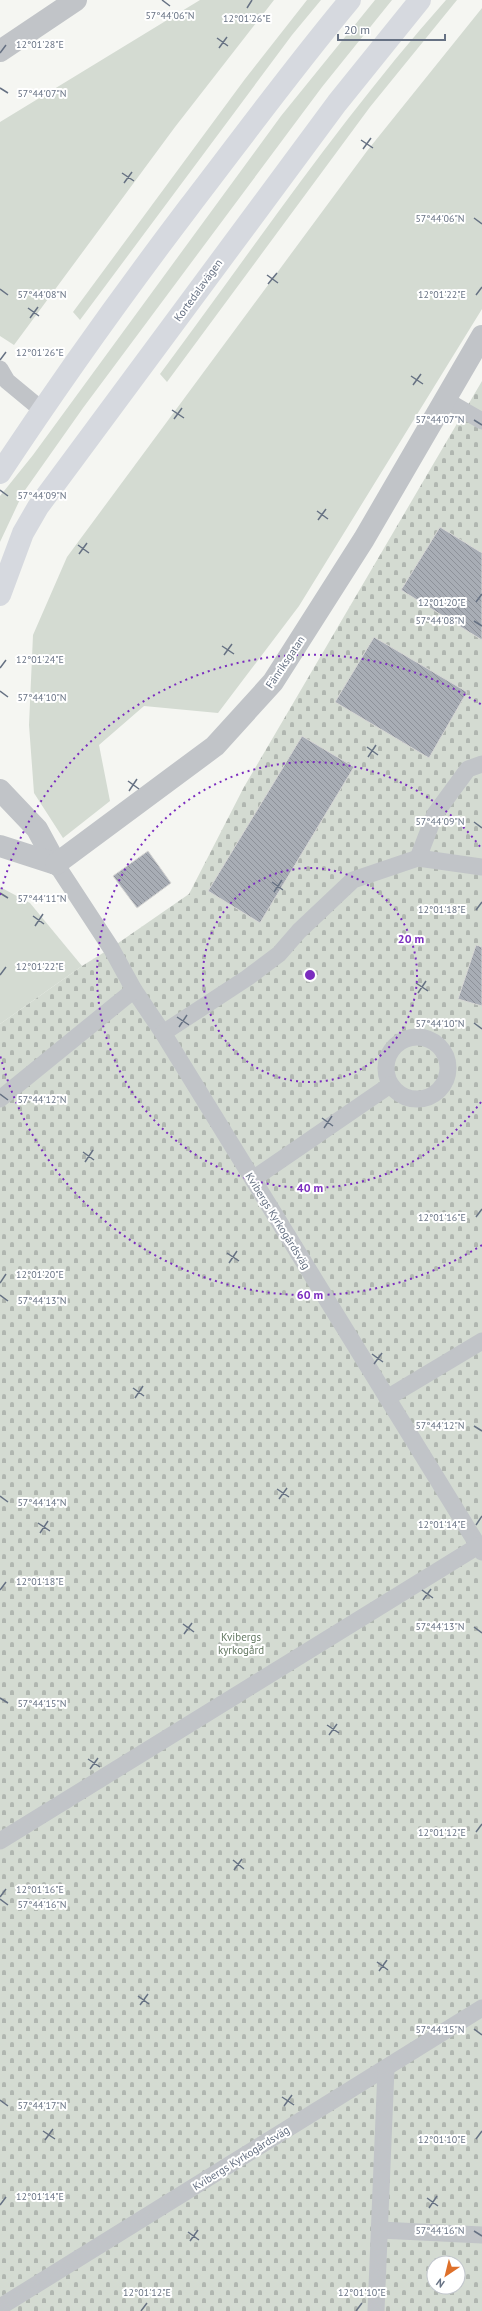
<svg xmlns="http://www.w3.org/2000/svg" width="482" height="2311" viewBox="0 0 482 2311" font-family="'PT Sans',sans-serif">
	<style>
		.grass { fill: #d4dbd2 }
		.cemetery { fill: url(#cemetery-stones); fill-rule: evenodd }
		.building { fill: url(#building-back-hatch); stroke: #d7d7d5 }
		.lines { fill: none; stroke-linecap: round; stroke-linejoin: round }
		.service { stroke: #c1c4c8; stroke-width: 17 }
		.minor { stroke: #c1c4c8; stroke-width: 22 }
		.secondary { stroke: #d6d9df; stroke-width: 22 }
		.ticks { fill: none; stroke: #667183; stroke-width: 1.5 }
		.ring { fill: none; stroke: #7b2cbf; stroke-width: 2; stroke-dasharray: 2 4 }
		.labels { text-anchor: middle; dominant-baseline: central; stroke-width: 4; stroke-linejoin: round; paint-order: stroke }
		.street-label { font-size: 11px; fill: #667183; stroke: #fff }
		.park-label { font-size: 11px; fill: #657a64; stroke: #fff }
		.ticks-label { font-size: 10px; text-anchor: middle; fill: #667183; stroke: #fff; stroke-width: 4; stroke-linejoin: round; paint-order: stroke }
		.centre { fill: #7b2cbf; stroke: #fff; stroke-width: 2 }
		.ring-label { font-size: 12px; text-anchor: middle; font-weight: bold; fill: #7b2cbf; stroke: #fff; stroke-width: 4; stroke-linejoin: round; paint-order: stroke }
	</style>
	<defs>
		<pattern id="cemetery-stones" width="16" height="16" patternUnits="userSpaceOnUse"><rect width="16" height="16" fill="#d4dbd2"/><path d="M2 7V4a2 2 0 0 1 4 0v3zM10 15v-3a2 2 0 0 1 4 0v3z" fill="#b0b6b0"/></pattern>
		<pattern id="building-back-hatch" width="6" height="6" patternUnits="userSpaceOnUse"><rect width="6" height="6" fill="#a8adb5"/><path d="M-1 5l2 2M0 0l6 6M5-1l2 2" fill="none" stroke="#8d9199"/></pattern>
	</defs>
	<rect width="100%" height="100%" fill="#f5f6f2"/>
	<g class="grass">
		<path d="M 200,0 L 274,0 L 175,127 L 14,345 L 0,336 L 0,122 Z"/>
		<path d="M 307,0 L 321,0 L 292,35 L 80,320 L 73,312 L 245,79 Z"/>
		<path d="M 375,0 L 392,0 L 322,87 L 83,408 L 23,493 L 0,542 L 0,496 L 33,455 L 281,116 Z"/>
		<path d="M 446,0 L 457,0 L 370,107 L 167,382 L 160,374 C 253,249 342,117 446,0 Z"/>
		<path d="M 482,8 L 482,309 L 299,606 L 218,713 L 144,706 L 99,745 L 110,801 L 63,838 L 34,793 L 29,725 L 33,635 L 67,557 L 367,151 Z"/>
		<path d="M 0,887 L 30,903 L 82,966 L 0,1024 Z"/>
	</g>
	<path class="cemetery" d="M 482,381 L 482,2311 L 0,2311 L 0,1024 L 82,966 L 111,948 L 189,894 L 244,787 ZM 434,2263 L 458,2263 L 458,2287 L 434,2287 Z"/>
	<g class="building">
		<path d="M 440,527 L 482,553 L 482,640 L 401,590 Z"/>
		<path d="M 374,637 L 467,692 L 429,758 L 335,702 Z"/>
		<path d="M 302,736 L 354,767 L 260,923 L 208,891 Z"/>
		<path d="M 148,851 L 171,883 L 137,908 L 113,876 Z"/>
		<path d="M 476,945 L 482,947 L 482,1006 L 458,999 Z"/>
	</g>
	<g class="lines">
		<g class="service">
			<path d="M 0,369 L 7,381 L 42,410"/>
			<path d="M 444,399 L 482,421"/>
			<path d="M 418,858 L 435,814 L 468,769 L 482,764"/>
			<path d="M 56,864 L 111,948 L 134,990 L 163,1033 L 482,1552"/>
			<path d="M 163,1033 L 247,978 L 279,954 L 299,931 L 353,880 L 418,858 L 482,867"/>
			<circle cx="417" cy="1068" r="31"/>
			<path d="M 0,1099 L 134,990"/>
			<path d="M 253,1179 L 390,1085"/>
			<path d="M 387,1398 L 482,1341"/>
			<path d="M 0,1841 L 478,1546"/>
			<path d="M 380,2230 L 482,2235"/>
			<path d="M 0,2307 L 482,2008"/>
			<path d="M 376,2311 L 386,2069"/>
		</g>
		<g class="minor">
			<path d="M 0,51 L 76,0"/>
			<path d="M 0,790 L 37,829 L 56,864"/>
			<path d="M 0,846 L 56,864"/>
			<path d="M 56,864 L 215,746 L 273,682 L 364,539 L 482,336"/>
		</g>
		<g class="secondary">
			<path d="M 0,473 C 60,382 123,294 189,207 C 242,138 294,67 350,0"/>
			<path d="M 0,595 L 23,533 L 38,507 L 337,103 L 420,0"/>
		</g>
	</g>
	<path class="ticks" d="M 162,0 L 170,6M 247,8 L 252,0M 217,38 L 228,46M 219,48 L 227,37M 0,53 L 6,45M 0,88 L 8,93M 361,140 L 373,148M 363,149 L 371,138M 122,173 L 134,181M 124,183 L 132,172M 474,218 L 482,224M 267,275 L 278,283M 268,284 L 277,273M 0,289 L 8,295M 476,295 L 482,287M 28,308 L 39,316M 30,318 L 38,307M 0,360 L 6,352M 411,376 L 423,384M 413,385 L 421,374M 172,410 L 184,418M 174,419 L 182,408M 474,420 L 482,425M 0,490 L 8,496M 317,511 L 328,519M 318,520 L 326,509M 78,545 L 89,553M 79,554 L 87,543M 476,602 L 482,594M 474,621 L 482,626M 222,646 L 234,654M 224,655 L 232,644M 0,668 L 6,660M 0,691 L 8,697M 367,747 L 378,755M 368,757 L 376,745M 128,781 L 139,789M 129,791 L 137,779M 474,822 L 482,828M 272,882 L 283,890M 274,892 L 282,880M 0,893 L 8,898M 476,910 L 482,902M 33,916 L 44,924M 35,926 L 43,914M 0,975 L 6,967M 416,983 L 428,991M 418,993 L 426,981M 177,1017 L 189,1025M 474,1023 L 482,1029M 179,1027 L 187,1015M 0,1094 L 8,1100M 322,1118 L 333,1126M 324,1128 L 332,1116M 83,1152 L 94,1160M 85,1162 L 93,1150M 476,1217 L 482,1209M 227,1253 L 239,1261M 229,1263 L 237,1251M 0,1283 L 6,1274M 0,1295 L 8,1301M 372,1354 L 383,1362M 374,1364 L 382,1353M 133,1388 L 144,1396M 135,1398 L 143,1386M 474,1426 L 482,1431M 277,1489 L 289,1497M 0,1496 L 8,1502M 279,1499 L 287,1488M 38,1523 L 50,1531M 476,1525 L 482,1516M 40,1533 L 48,1521M 0,1590 L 6,1582M 422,1590 L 433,1598M 423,1600 L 431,1589M 183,1624 L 194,1632M 474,1627 L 482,1633M 184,1634 L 192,1623M 0,1698 L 8,1703M 327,1725 L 339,1733M 329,1735 L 337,1724M 88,1759 L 100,1767M 90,1769 L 98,1758M 476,1832 L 482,1824M 233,1860 L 244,1869M 234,1870 L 242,1859M 0,1897 L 6,1889M 0,1899 L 8,1905M 377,1962 L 388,1970M 379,1971 L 387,1960M 138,1996 L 149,2004M 140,2005 L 148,1994M 474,2029 L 482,2035M 282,2097 L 294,2105M 0,2100 L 8,2106M 284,2106 L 292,2095M 43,2131 L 55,2139M 476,2139 L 482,2131M 45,2140 L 53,2129M 427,2198 L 438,2206M 0,2205 L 6,2197M 429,2208 L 437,2196M 474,2231 L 482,2236M 188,2232 L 199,2240M 190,2241 L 198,2230M 141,2311 L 147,2303M 356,2311 L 362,2303"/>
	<g class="ring">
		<circle cx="310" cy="975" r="107"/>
		<path d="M481 1102A213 213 0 1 1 481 848"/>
		<path d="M482 1245A320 320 0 0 1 0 1055M0 895A320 320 0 0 1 482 705"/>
	</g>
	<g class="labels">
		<g class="street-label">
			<text transform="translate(198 290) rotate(-54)">Kortedalavägen</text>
			<text transform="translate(285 662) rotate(-56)">Fänriksgatan</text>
			<text transform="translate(278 1221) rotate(58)">Kvibergs Kyrkogårdsväg</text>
			<text transform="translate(241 2158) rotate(-32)">Kvibergs Kyrkogårdsväg</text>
		</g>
		<g class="park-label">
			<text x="241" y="1637">Kvibergs<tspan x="241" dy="13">kyrkogård</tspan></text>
		</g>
	</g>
	<g class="ticks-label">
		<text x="170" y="19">57°44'06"N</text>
		<text x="247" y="22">12°01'26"E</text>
		<text x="40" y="48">12°01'28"E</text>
		<text x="42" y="97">57°44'07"N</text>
		<text x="440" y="222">57°44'06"N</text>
		<text x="42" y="298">57°44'08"N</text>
		<text x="442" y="298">12°01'22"E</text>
		<text x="40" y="356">12°01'26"E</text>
		<text x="440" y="423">57°44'07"N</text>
		<text x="42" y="499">57°44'09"N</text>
		<text x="442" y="606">12°01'20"E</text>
		<text x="440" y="624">57°44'08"N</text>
		<text x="40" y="663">12°01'24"E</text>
		<text x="42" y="701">57°44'10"N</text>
		<text x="440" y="825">57°44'09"N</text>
		<text x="42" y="902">57°44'11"N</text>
		<text x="442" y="913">12°01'18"E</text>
		<text x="40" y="970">12°01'22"E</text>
		<text x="440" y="1027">57°44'10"N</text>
		<text x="42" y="1103">57°44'12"N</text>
		<text x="442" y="1221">12°01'16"E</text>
		<text x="40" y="1278">12°01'20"E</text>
		<text x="42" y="1304">57°44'13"N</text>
		<text x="440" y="1429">57°44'12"N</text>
		<text x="42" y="1506">57°44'14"N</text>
		<text x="442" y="1528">12°01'14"E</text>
		<text x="40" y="1585">12°01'18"E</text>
		<text x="440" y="1630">57°44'13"N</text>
		<text x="42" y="1707">57°44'15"N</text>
		<text x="442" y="1836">12°01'12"E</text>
		<text x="40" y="1893">12°01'16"E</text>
		<text x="42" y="1908">57°44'16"N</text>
		<text x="440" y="2033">57°44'15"N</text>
		<text x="42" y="2109">57°44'17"N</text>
		<text x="442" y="2143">12°01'10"E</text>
		<text x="40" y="2200">12°01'14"E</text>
		<text x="440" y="2234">57°44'16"N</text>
		<text x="147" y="2296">12°01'12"E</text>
		<text x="362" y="2296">12°01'10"E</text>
	</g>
	<circle cx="310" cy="975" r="6" class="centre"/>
	<g class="ring-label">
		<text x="411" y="943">20 m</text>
		<text x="310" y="1192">40 m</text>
		<text x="310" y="1299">60 m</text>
	</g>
	<g transform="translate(446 2275) rotate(215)"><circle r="19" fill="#ffffff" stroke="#c2c6cd"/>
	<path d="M0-3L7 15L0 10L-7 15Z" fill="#de702a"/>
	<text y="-6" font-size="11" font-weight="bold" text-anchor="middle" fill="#667183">N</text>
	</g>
	<path d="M338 34v6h107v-6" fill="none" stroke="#667183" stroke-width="2"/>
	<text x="344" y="34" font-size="12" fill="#667183" stroke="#ffffff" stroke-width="3" paint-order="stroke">20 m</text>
</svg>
